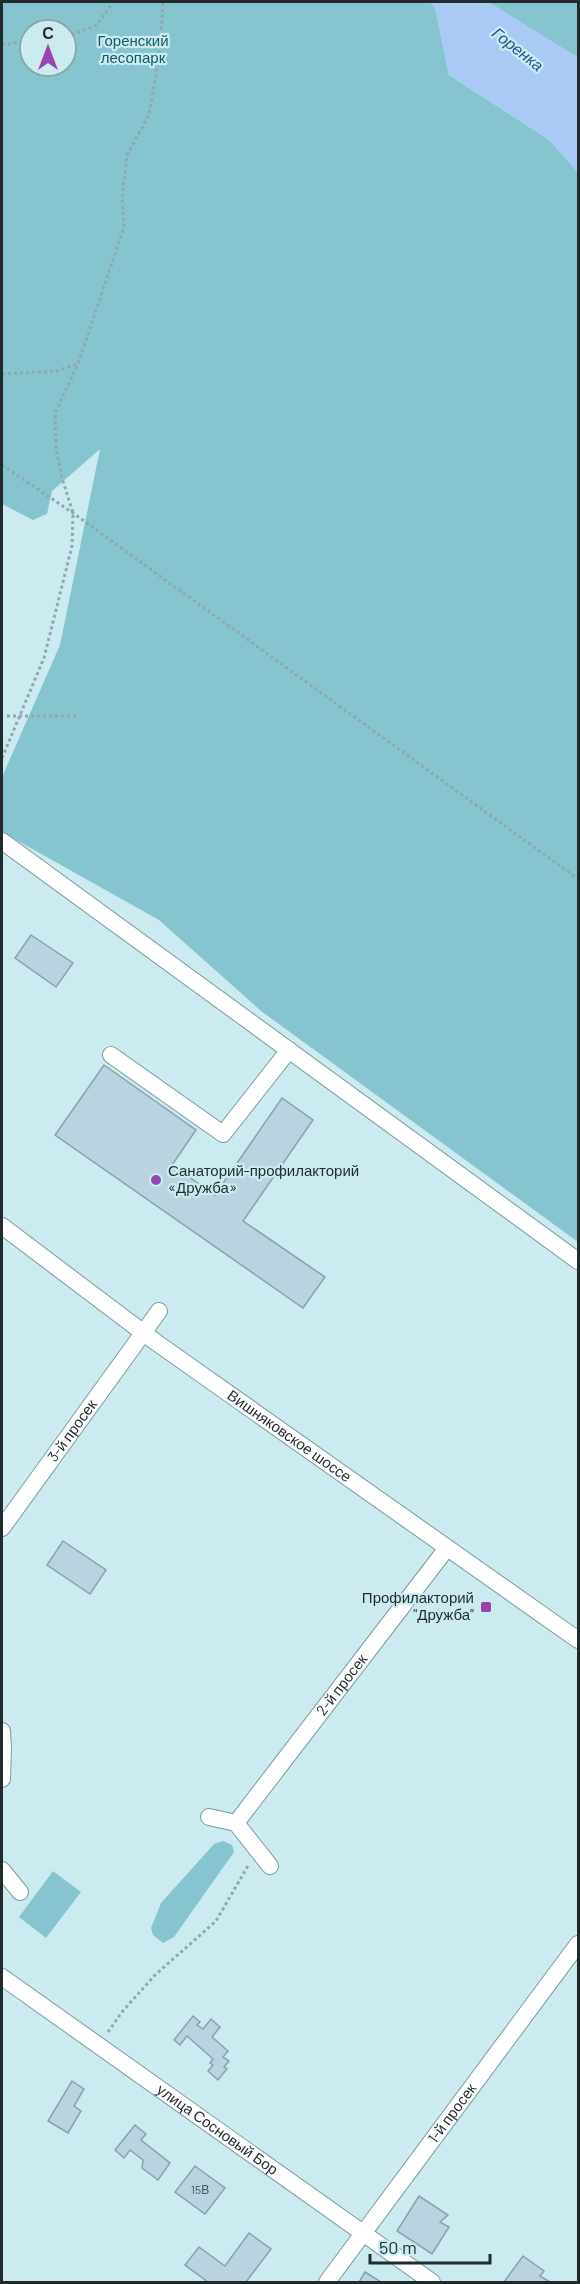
<svg xmlns="http://www.w3.org/2000/svg" width="580" height="2284" font-family="Barlow,sans-serif">
<style>
.green{fill:#86c5d0;fill-rule:evenodd}
.water{fill:#a8caf5}
.building{fill:#b9d3e1;stroke:#88a0ad;stroke-width:1.5}
.lines{fill:none;stroke-linecap:round;stroke-linejoin:round}
.minor-casing{stroke:#7b999e;stroke-width:18}
.path{stroke:#8fa8ac;stroke-width:3;stroke-dasharray:3 3;stroke-linecap:butt}
.minor{stroke:#fff;stroke-width:16}
.poi-dot{fill:#9a44b1;stroke:#ccebf1;stroke-width:2}
.labels{text-anchor:middle;stroke-width:4.5;stroke-linejoin:round;paint-order:stroke}
.number-label{font-size:12px;fill:#46555a}
.park-label{font-size:15px;fill:#0f5b67;stroke:#ccebf1}
.poi-label{font-size:15px;fill:#1f2b2d;stroke:#ccebf1;text-anchor:start}
.street-label{font-size:15px;fill:#1f2b2d;stroke:#ccebf1}
.water-label{font-size:16px;font-style:italic;fill:#1c5593;stroke:#ccebf1}
</style>
<rect width="100%" height="100%" fill="#ccebf1"/>
<path class="green" d="M 2,2 L 430,2 L 435,7 L 449,75 L 548,139 L 578,172 L 578,1242 L 261,1011 L 159,920 L 2,832 L 2,777 L 60,645 L 100,449 L 52,491 L 47,514 L 33,520 L 2,504 ZM 30,30 L 66,30 L 66,66 L 30,66 Z
M 488,2 L 578,2 L 578,56 L 572,54 Z
M 223,1841 L 232,1845 L 234,1852 L 174,1937 L 163,1943 L 153,1935 L 151,1928 L 161,1903 L 214,1844 Z
M 53,1871 L 81,1892 L 46,1938 L 19,1917 Z"/>
<path class="water" d="M 430,2 L 489,2 L 572,54 L 578,56 L 578,172 L 548,139 L 449,75 L 435,7 Z"/>
<path class="building" d="M 31,935 L 73,963 L 56,987 L 15,958 Z
M 104,1065 L 196,1130 L 172,1165 L 215,1195 L 282,1098 L 313,1120 L 243,1221 L 325,1277 L 303,1308 L 55,1135 Z
M 63,1541 L 106,1570 L 90,1594 L 47,1565 Z
M 193,2016 L 200,2022 L 197,2025 L 203,2029 L 211,2019 L 220,2027 L 212,2037 L 228,2051 L 223,2057 L 229,2061 L 224,2067 L 227,2069 L 218,2080 L 208,2071 L 213,2065 L 210,2063 L 213,2059 L 187,2036 L 180,2045 L 174,2040 Z
M 72,2081 L 84,2089 L 74,2106 L 81,2111 L 68,2133 L 48,2121 Z
M 135,2125 L 146,2134 L 141,2140 L 170,2163 L 158,2180 L 142,2168 L 143,2160 L 130,2150 L 124,2158 L 115,2150 Z
M 195,2166 L 225,2188 L 205,2214 L 175,2192 Z
M 419,2196 L 448,2215 L 440,2222 L 449,2227 L 432,2254 L 397,2231 Z
M 249,2233 L 271,2249 L 246,2282 L 208,2282 L 185,2265 L 199,2247 L 225,2266 Z
M 523,2256 L 544,2271 L 540,2276 L 550,2282 L 504,2282 Z
M 365,2272 L 381,2282 L 359,2282 Z"/>
<g class="lines">
<g class="minor-casing">
<g id="minor">
<path d="M 2,841 L 578,1261"/>
<path d="M 111,1055 L 223,1134 L 289,1050"/>
<path id="s1" d="M 2,1226 L 157,1343 L 578,1640"/>
<path id="s2" d="M 2,1528 L 159,1311"/>
<path d="M 2,1731 L 3,1749 L 2,1779"/>
<path d="M 209,1817 L 236,1823 L 270,1866"/>
<path id="s3" d="M 236,1823 L 447,1548"/>
<path d="M 2,1870 L 20,1892"/>
<path id="s4" d="M 2,1977 L 432,2282"/>
<path id="s5" d="M 327,2282 L 578,1944"/>
</g>
</g>
<path class="path" d="M 66,37 L 97,25 L 113,2
M 2,45 L 30,41
M 2,374 L 57,371 L 76,364
M 2,465 L 73,513 L 578,879
M 7,716 L 78,716
M 2,758 L 44,658 L 72,546 L 73,513 L 62,478 L 56,448 L 55,413 L 78,364 L 124,227 L 122,198 L 127,155 L 149,115 L 160,50 L 163,2
M 108,2032 L 122,2012 L 154,1976 L 216,1921 L 249,1864"/>
<use href="#minor" class="minor"/>
</g>
<g class="poi-dot">
<circle cx="156" cy="1180" r="6"/>
<rect x="480" y="1601" width="12" height="12" rx="3"/>
</g>
<g class="labels">
<g class="number-label">
<text x="200" y="2194">15В</text>
</g>
<g class="park-label">
<text x="133" y="46">Горенский<tspan x="133" dy="17">лесопарк</tspan></text>
</g>
<g class="poi-label">
<text x="168" y="1176">Санаторий-профилакторий<tspan x="168" dy="17">«Дружба»</tspan></text>
<text x="474" y="1603" text-anchor="end">Профилакторий<tspan x="474" dy="17">"Дружба"</tspan></text>
</g>
<g class="street-label">
<text dy="5" stroke="none"><textPath href="#s2" startOffset="120">3-й просек</textPath></text>
<text dy="5" stroke="none"><textPath href="#s1" startOffset="356">Вишняковское шоссе</textPath></text>
<text dy="5" stroke="none"><textPath href="#s3" startOffset="174">2-й просек</textPath></text>
<text dy="5" stroke="none"><textPath href="#s5" startOffset="210">1-й просек</textPath></text>
<text dy="5" stroke="none"><textPath href="#s4" startOffset="264">улица Сосновый Бор</textPath></text>
</g>
<g class="water-label">
<text transform="translate(518 49) rotate(38)" y="6">Горенка</text>
</g>
</g>
<rect width="580" height="2284" fill="none" stroke="#1f2b2d" stroke-width="6"/>
<g transform="translate(48 48)"><circle r="28" fill="#ccebf1" stroke="#879ea3" stroke-width="1.5"/>
<path d="M0-4.5L10 22L0 15L-10 22Z" fill="#9a44b1"/>
<text y="-9" font-size="16" font-weight="bold" text-anchor="middle" fill="#1f2b2d">С</text>
</g>
<path d="M370 2254v9h120v-9" fill="none" stroke="#1f2b2d" stroke-width="3"/>
<text x="379" y="2254" font-size="18" fill="#1f2b2d" stroke="#ccebf1" stroke-width="4.5" paint-order="stroke">50 m</text>
</svg>
